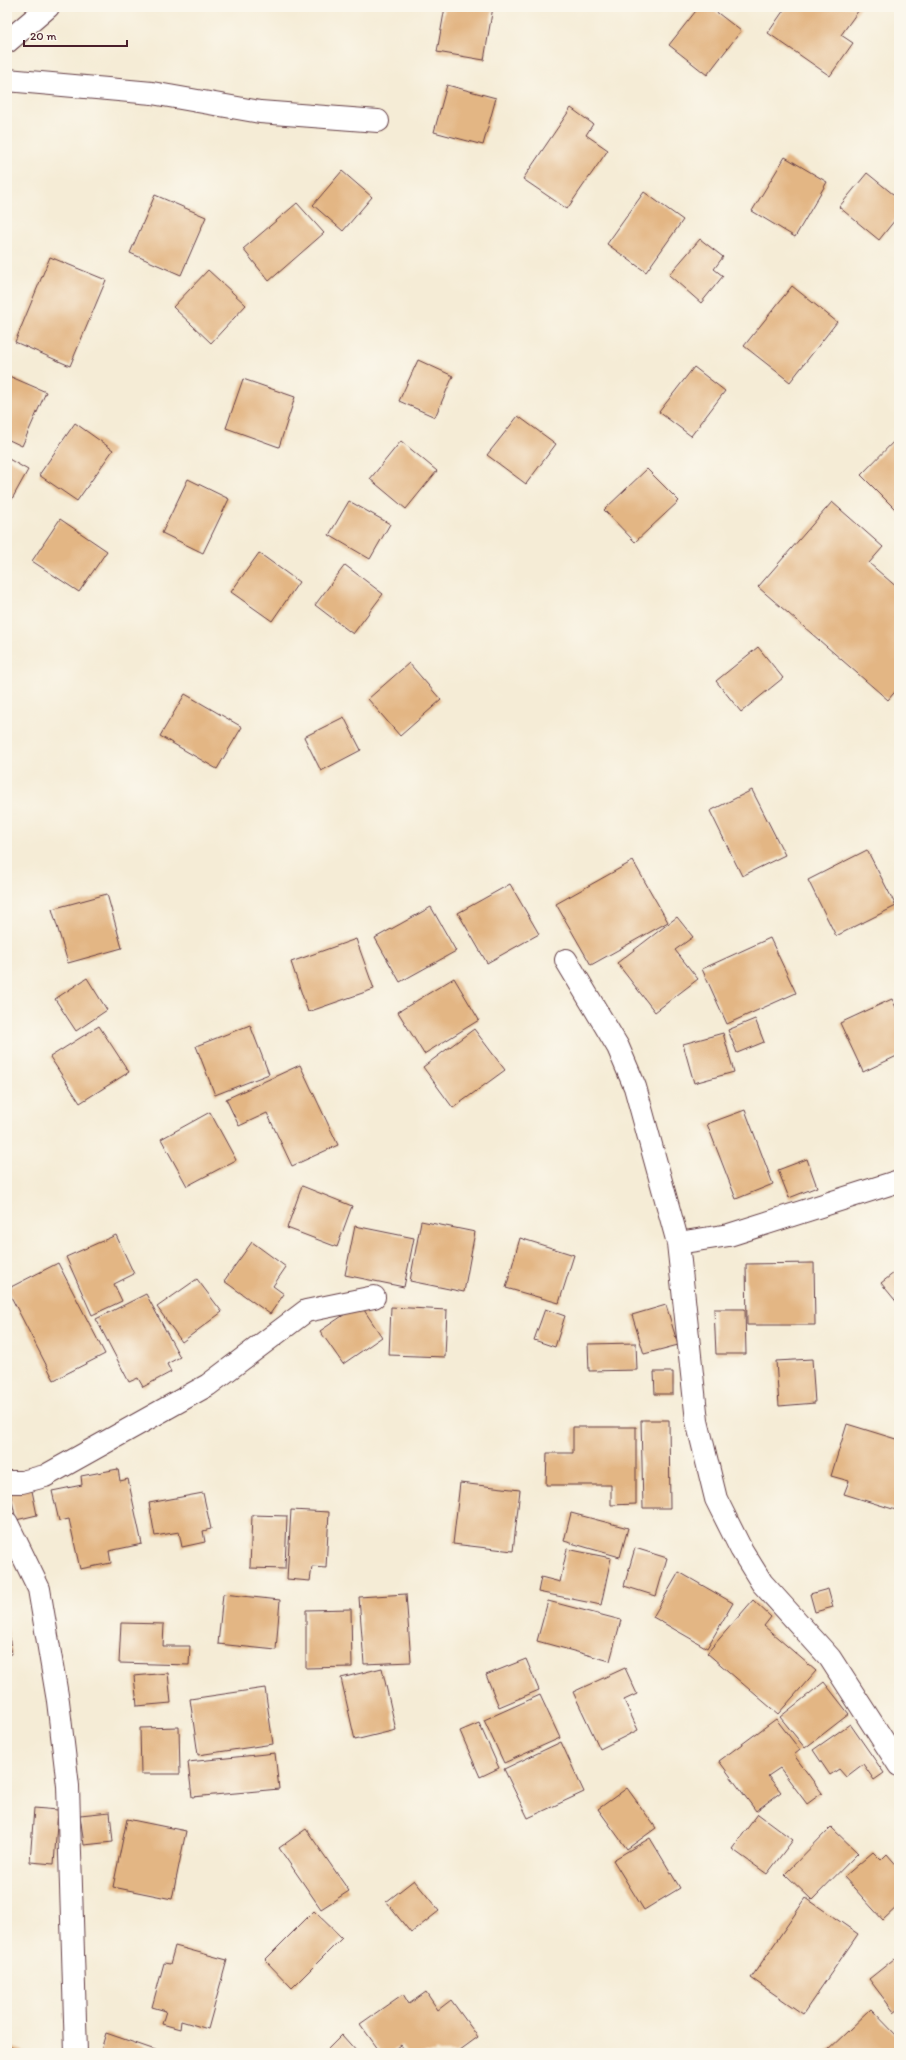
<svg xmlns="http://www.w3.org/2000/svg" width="906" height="2060" font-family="Itim,sans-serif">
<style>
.building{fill:#e3b684}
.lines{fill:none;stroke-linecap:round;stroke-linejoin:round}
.minor-casing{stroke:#643e45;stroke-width:24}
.minor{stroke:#fff;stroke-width:22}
</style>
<rect width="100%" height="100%" fill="#fbf7ec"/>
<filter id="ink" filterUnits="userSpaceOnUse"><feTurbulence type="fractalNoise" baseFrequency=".025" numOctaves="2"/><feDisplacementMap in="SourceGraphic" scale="8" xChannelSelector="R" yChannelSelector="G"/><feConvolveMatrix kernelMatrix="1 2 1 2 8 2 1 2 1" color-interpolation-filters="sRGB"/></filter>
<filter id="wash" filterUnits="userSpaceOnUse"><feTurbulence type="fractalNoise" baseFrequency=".012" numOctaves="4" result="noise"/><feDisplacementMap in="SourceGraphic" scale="16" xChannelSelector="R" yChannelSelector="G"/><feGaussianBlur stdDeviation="0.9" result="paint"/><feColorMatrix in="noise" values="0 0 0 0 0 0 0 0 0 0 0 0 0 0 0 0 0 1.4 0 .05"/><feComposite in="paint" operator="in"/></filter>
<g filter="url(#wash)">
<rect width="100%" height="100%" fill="#f5ecd6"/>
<g id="blocks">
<path class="building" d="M 445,7 L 493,7 L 484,60 L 437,52 Z
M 699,7 L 710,7 L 741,31 L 707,75 L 669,45 Z
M 786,7 L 861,7 L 841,35 L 853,43 L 830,76 L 768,33 Z
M 447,85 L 496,98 L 483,145 L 434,132 Z
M 571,108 L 593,124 L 586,135 L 608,150 L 567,209 L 523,179 Z
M 785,157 L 827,182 L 795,237 L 752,211 Z
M 342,171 L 372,197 L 343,231 L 313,205 Z
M 867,173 L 899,199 L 899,215 L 879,240 L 839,207 Z
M 644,192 L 683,220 L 646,272 L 607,244 Z
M 155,195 L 206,217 L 181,275 L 130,253 Z
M 297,203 L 324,233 L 269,281 L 243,249 Z
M 700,239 L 723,257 L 714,269 L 723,276 L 701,303 L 669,275 Z
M 50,257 L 106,280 L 70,366 L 15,342 Z
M 208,270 L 246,305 L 211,343 L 173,307 Z
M 792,286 L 837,322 L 790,382 L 744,346 Z
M 418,360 L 453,376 L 435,417 L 399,401 Z
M 694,367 L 725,391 L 691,436 L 659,412 Z
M 9,376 L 46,392 L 22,446 L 7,439 L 7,381 Z
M 243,379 L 295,397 L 279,447 L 226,428 Z
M 518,416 L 556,444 L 526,484 L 487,455 Z
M 75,423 L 113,450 L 77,501 L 39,475 Z
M 899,436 L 899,513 L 861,475 Z
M 401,441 L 437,471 L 406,509 L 370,479 Z
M 7,458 L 28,470 L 7,508 Z
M 647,469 L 679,501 L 635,542 L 604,510 Z
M 188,479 L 229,499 L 203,553 L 162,533 Z
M 349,501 L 390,524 L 370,559 L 329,535 Z
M 832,502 L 883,547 L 869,563 L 899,589 L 899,687 L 888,700 L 758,587 Z
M 60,519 L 107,551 L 79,592 L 32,561 Z
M 259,553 L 299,582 L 272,621 L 231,592 Z
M 345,565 L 383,594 L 353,634 L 315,605 Z
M 758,647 L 783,678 L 741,712 L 716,681 Z
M 409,663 L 441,700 L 400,736 L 368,699 Z
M 185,694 L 242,727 L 217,769 L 160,736 Z
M 344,717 L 361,750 L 321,771 L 304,737 Z
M 752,790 L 785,855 L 742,876 L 710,811 Z
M 867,850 L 896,906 L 836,936 L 808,880 Z
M 633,861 L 668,922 L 591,965 L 556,904 Z
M 510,884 L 539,934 L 487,963 L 458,913 Z
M 107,894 L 122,948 L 68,963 L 52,909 Z
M 431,907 L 456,951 L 400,982 L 375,938 Z
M 677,917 L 693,937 L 675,950 L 698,979 L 655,1012 L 617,963 Z
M 770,938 L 796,993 L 727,1024 L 702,969 Z
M 356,939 L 374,989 L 308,1012 L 291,962 Z
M 87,978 L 107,1010 L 76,1031 L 55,999 Z
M 454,978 L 479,1020 L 424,1054 L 398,1012 Z
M 892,999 L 899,1014 L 899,1055 L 863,1072 L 840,1023 Z
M 755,1019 L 764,1042 L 737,1053 L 728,1030 Z
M 250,1025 L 269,1074 L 215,1095 L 196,1046 Z
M 99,1026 L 129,1072 L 80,1103 L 50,1057 Z
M 474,1029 L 505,1070 L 453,1108 L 423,1067 Z
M 723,1033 L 734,1072 L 694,1083 L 683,1044 Z
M 300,1065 L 338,1145 L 292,1166 L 267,1113 L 239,1126 L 226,1099 Z
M 745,1110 L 773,1184 L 736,1199 L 707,1124 Z
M 210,1112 L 236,1160 L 187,1186 L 161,1139 Z
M 807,1159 L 817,1187 L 789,1198 L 778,1170 Z
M 302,1186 L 352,1206 L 337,1247 L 287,1228 Z
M 421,1221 L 475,1232 L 464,1292 L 410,1281 Z
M 355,1226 L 414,1238 L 404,1287 L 345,1275 Z
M 116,1235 L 134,1274 L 114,1284 L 122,1301 L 92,1315 L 66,1257 Z
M 520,1238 L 574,1255 L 559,1303 L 506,1288 Z
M 252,1242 L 286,1267 L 273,1286 L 284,1294 L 270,1314 L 224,1281 Z
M 58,1263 L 105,1354 L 54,1380 L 7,1289 Z
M 814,1263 L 815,1325 L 747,1325 L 746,1264 Z
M 899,1269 L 899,1305 L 881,1283 Z
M 197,1279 L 222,1312 L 182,1342 L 157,1307 Z
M 146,1294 L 180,1357 L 167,1364 L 171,1372 L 143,1387 L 138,1378 L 129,1382 L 96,1319 Z
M 360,1304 L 382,1337 L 343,1364 L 320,1331 Z
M 666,1305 L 678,1345 L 644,1354 L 632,1315 Z
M 391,1307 L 447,1310 L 445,1357 L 389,1355 Z
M 545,1309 L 565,1316 L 555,1347 L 534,1340 Z
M 714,1309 L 745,1309 L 746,1354 L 716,1354 Z
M 636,1343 L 637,1370 L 589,1371 L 588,1344 Z
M 812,1359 L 815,1403 L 779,1406 L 776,1361 Z
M 654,1372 L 673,1372 L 673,1394 L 655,1394 Z
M 641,1420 L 669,1420 L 670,1508 L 643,1508 Z
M 847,1424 L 899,1440 L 899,1499 L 896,1510 L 844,1494 L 849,1481 L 831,1476 Z
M 573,1427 L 636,1427 L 636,1504 L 611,1505 L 611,1485 L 546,1485 L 547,1453 L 573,1453 Z
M 118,1469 L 120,1481 L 128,1479 L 142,1544 L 109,1551 L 111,1563 L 80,1569 L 69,1519 L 59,1521 L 52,1491 L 82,1485 L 81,1476 Z
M 460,1483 L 520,1490 L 513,1551 L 453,1544 Z
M 31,1486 L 37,1515 L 16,1520 L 10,1491 Z
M 203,1493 L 211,1529 L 203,1531 L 205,1542 L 182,1547 L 179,1532 L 155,1536 L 149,1503 Z
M 291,1510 L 329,1512 L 326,1568 L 312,1567 L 310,1581 L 287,1579 Z
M 571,1513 L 628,1528 L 620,1557 L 564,1541 Z
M 252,1515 L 287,1516 L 285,1569 L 250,1568 Z
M 635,1548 L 667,1558 L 656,1596 L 624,1586 Z
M 567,1549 L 611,1558 L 601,1605 L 538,1592 L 541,1577 L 560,1582 Z
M 679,1572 L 733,1603 L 707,1648 L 653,1617 Z
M 828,1589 L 833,1607 L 815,1612 L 810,1594 Z
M 223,1594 L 280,1600 L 276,1650 L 218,1644 Z
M 406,1594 L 411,1662 L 364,1664 L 359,1597 Z
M 753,1600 L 771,1617 L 764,1626 L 816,1671 L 778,1714 L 707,1653 Z
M 548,1601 L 621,1620 L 610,1661 L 537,1641 Z
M 351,1609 L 352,1667 L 306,1668 L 306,1610 Z
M 121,1623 L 164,1624 L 163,1646 L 190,1646 L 189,1665 L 119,1663 Z
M 7,1625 L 12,1654 L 7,1655 Z
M 526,1659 L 539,1690 L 499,1707 L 486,1675 Z
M 382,1668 L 396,1730 L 355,1740 L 341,1678 Z
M 625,1668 L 637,1694 L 624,1700 L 638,1730 L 600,1749 L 573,1692 Z
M 168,1673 L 171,1703 L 137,1706 L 134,1676 Z
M 824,1682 L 849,1714 L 805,1748 L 780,1717 Z
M 265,1688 L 273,1744 L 198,1755 L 190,1699 Z
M 540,1695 L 560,1738 L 504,1763 L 484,1720 Z
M 776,1719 L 800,1750 L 794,1755 L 822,1793 L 807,1804 L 780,1768 L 768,1776 L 781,1792 L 756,1811 L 719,1761 Z
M 479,1723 L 499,1768 L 480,1777 L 460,1731 Z
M 850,1724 L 884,1773 L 874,1780 L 863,1764 L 846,1777 L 839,1769 L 830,1775 L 813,1750 Z
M 179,1727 L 180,1774 L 141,1774 L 140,1728 Z
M 561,1742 L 584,1792 L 528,1818 L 504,1769 Z
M 275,1753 L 279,1789 L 192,1797 L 188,1762 Z
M 627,1788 L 656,1828 L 627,1849 L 598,1809 Z
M 34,1808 L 58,1810 L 54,1864 L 30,1862 Z
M 110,1812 L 113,1842 L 84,1845 L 80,1815 Z
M 758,1814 L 793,1840 L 767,1874 L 732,1849 Z
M 127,1819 L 186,1831 L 172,1899 L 113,1887 Z
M 831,1827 L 858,1853 L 812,1900 L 785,1874 Z
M 306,1829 L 349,1891 L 321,1909 L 279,1848 Z
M 650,1838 L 680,1888 L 644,1910 L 613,1860 Z
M 873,1852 L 881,1860 L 887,1854 L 899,1868 L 899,1905 L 883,1920 L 844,1877 Z
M 414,1880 L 439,1911 L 411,1933 L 386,1902 Z
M 806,1898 L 858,1934 L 803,2014 L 751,1978 Z
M 314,1911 L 342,1938 L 292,1988 L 265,1960 Z
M 175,1946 L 227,1960 L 208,2029 L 181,2021 L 180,2029 L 162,2024 L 166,2011 L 152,2007 L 164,1963 L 170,1964 Z
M 899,1955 L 899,2008 L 894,2012 L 869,1979 Z
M 426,1992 L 438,2010 L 451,2000 L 478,2037 L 456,2053 L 438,2053 L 436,2051 L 434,2053 L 407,2053 L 401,2045 L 391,2053 L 381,2053 L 360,2024 L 403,1994 L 409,2004 Z
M 871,2009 L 899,2038 L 899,2052 L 825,2053 Z
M 106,2033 L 164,2053 L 100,2053 Z
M 342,2035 L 358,2053 L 324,2053 Z
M 10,2047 L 29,2053 L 8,2053 Z"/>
</g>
</g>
<g filter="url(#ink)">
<use href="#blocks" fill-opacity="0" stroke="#643e45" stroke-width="1"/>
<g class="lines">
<g class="minor-casing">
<path id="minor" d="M 7,42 L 48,7
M 7,80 L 152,93 L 260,112 L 378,121
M 566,960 L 618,1047 L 635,1087 L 678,1243 L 697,1421 L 716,1499 L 741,1549 L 762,1583 L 830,1658 L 899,1765
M 678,1243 L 729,1235 L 899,1181
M 7,1482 L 22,1482 L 45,1476 L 208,1385 L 306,1311 L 374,1297
M 7,1523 L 39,1589 L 58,1701 L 68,1786 L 76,2053"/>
</g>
<use href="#minor" class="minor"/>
</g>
</g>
<rect width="906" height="2060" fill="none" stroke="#fbf7ec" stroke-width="24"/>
<path d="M24 40v6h103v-6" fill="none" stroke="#4a1f2b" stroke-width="2"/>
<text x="30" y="40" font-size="12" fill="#4a1f2b" stroke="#fbf7ec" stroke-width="3" paint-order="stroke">20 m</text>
</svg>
